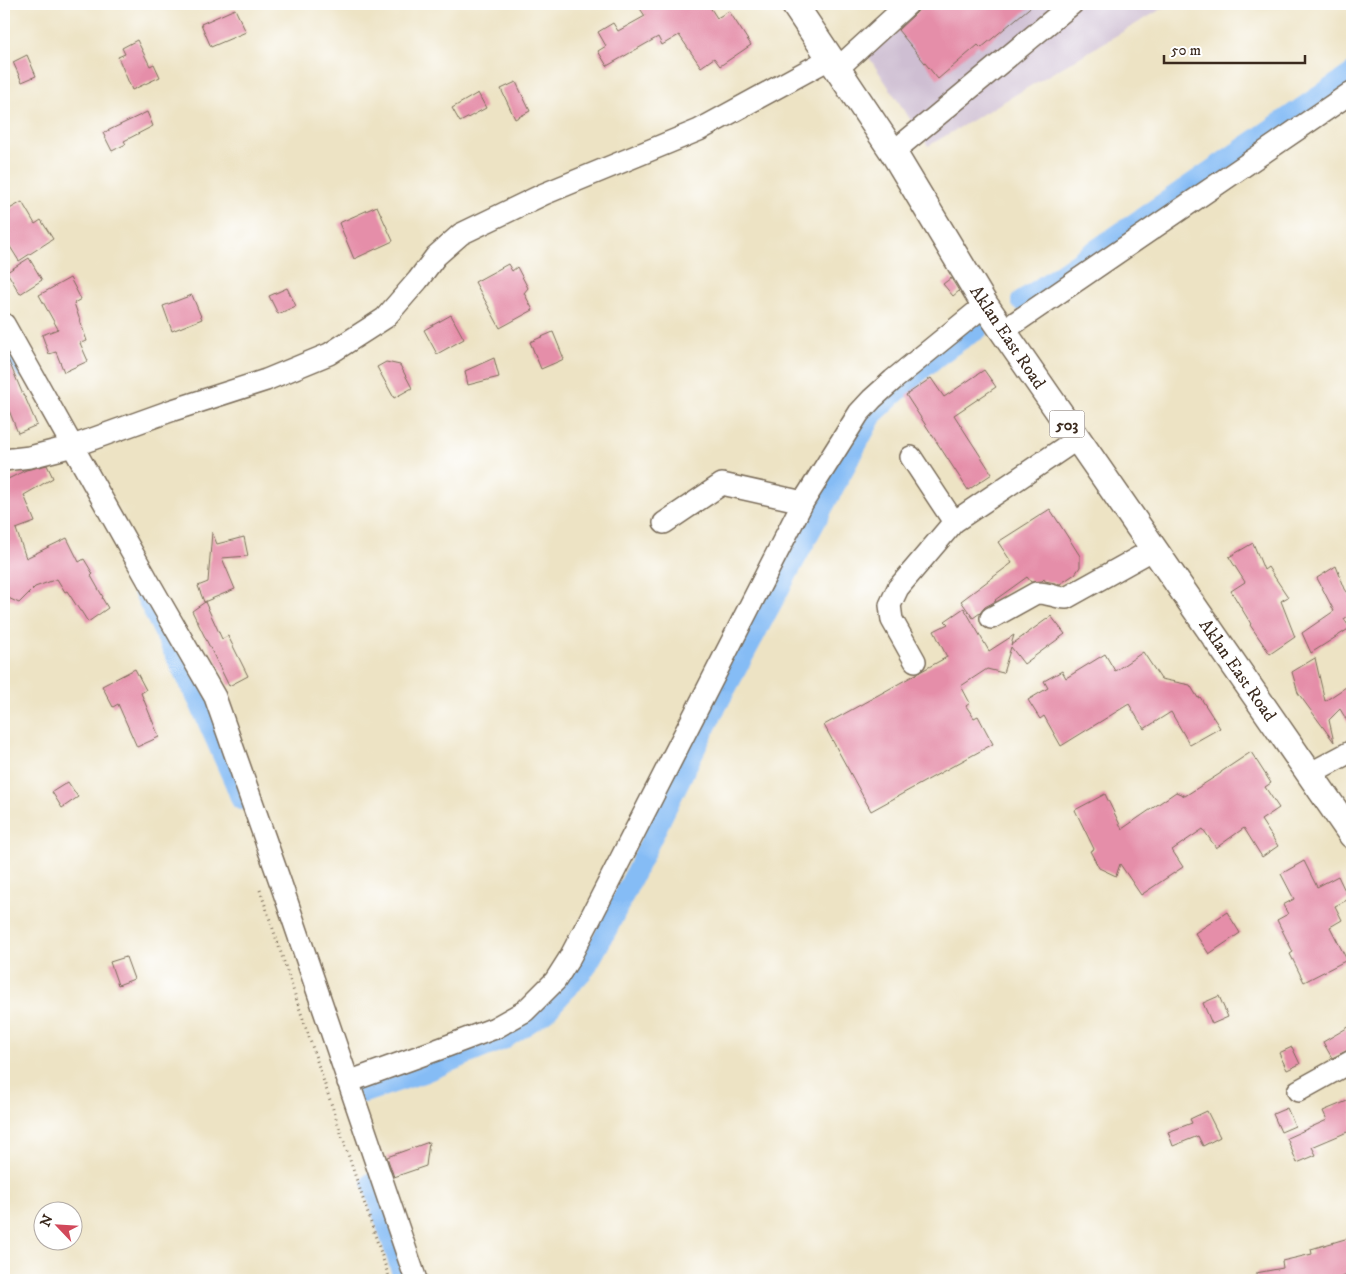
<svg xmlns="http://www.w3.org/2000/svg" width="1356" height="1284" font-family="'IM FELL DW Pica',serif">
<style>
.industrial{fill:#cebed2}
.lines{fill:none;stroke-linecap:round;stroke-linejoin:round}
.stream{stroke:#85bcf5;stroke-width:5.5}
.canal{stroke:#85bcf5;stroke-width:20}
.building{fill:#e58ea9}
.minor-casing{stroke:#796b58;stroke-width:24}
.major-casing{stroke:#796b58;stroke-width:29}
.path{stroke:#796b58;stroke-width:3;stroke-dasharray:1 4;stroke-linecap:butt}
.minor{stroke:#fff;stroke-width:21}
.major{stroke:#fff;stroke-width:26}
.labels{text-anchor:middle;stroke-width:4;stroke-linejoin:round;paint-order:stroke}
.shield{fill:#fff;stroke:#766a62;stroke-width:1}
.shield-label{font-size:16px;font-weight:bold;fill:#3b2a1e}
.street-label{font-size:18px;fill:#3b2a1e;stroke:#fff}
</style>
<rect width="100%" height="100%" fill="#fff"/>
<filter id="ink" filterUnits="userSpaceOnUse"><feTurbulence type="fractalNoise" baseFrequency=".02" numOctaves="2"/><feDisplacementMap in="SourceGraphic" scale="10" xChannelSelector="R" yChannelSelector="G"/><feConvolveMatrix kernelMatrix="1 2 1 2 8 2 1 2 1" color-interpolation-filters="sRGB"/></filter>
<filter id="wash" filterUnits="userSpaceOnUse"><feTurbulence type="fractalNoise" baseFrequency=".0096" numOctaves="4" result="noise"/><feDisplacementMap in="SourceGraphic" scale="20" xChannelSelector="R" yChannelSelector="G"/><feGaussianBlur stdDeviation="1.12" result="paint"/><feColorMatrix in="noise" values="0 0 0 0 0 0 0 0 0 0 0 0 0 0 0 0 0 1.4 0 .05"/><feComposite in="paint" operator="in"/></filter>
<g filter="url(#wash)">
<rect width="100%" height="100%" fill="#ede3c4"/>
<path class="industrial" d="M 930,4 L 1170,4 L 928,146 L 868,56 Z"/>
<g class="lines">
<path class="stream" d="M 4,348 L 21,376"/>
<path class="canal" d="M 1021,301 L 1352,73
M 143,591 L 199,703 L 235,784 L 241,800
M 364,1093 L 423,1073 L 503,1040 L 546,1012 L 586,968 L 607,930 L 710,719 L 873,415 C 905,384 939,351 978,330
M 372,1182 L 404,1280"/>
</g>
<g id="blocks">
<path class="building" d="M 637,4 L 708,4 L 717,18 L 729,11 L 751,45 L 720,66 L 714,58 L 701,67 L 679,35 L 662,45 L 658,37 L 607,66 L 598,51 L 606,46 L 598,32 L 613,23 L 618,31 L 645,16 Z
M 920,4 L 1034,4 L 981,48 L 978,45 L 938,79 L 898,30 L 916,13 L 920,8 Z
M 235,9 L 246,32 L 211,47 L 201,24 Z
M 137,40 L 150,66 L 154,64 L 160,77 L 132,90 L 118,57 L 125,54 L 122,48 Z
M 27,55 L 36,76 L 22,82 L 13,62 Z
M 516,82 L 530,111 L 515,119 L 501,89 Z
M 478,93 L 486,108 L 460,122 L 452,108 Z
M 147,112 L 153,126 L 124,141 L 126,144 L 112,151 L 103,133 Z
M 22,202 L 35,224 L 41,220 L 53,239 L 19,261 L 4,237 L 4,212 Z
M 377,206 L 393,241 L 354,259 L 339,223 Z
M 29,258 L 42,280 L 20,294 L 7,272 Z
M 508,264 L 512,271 L 517,267 L 528,288 L 524,293 L 533,310 L 500,328 L 475,282 Z
M 70,278 L 81,299 L 74,303 L 87,341 L 80,343 L 88,361 L 64,372 L 56,352 L 49,354 L 42,335 L 58,329 L 39,295 Z
M 951,278 L 959,291 L 953,296 L 943,284 Z
M 287,288 L 296,306 L 278,314 L 269,296 Z
M 192,295 L 202,319 L 172,331 L 163,306 Z
M 451,315 L 464,339 L 437,354 L 424,330 Z
M 553,332 L 564,359 L 541,369 L 530,342 Z
M 4,350 L 24,397 L 25,397 L 37,425 L 18,433 L 4,398 Z
M 494,358 L 499,377 L 468,385 L 465,371 Z
M 386,362 L 400,365 L 412,388 L 394,398 L 377,367 Z
M 984,370 L 996,387 L 954,415 L 992,474 L 968,490 L 906,395 L 931,378 L 944,397 Z
M 47,465 L 53,478 L 24,495 L 35,522 L 16,529 L 26,558 L 67,538 L 79,562 L 84,559 L 93,574 L 91,576 L 103,597 L 102,598 L 108,608 L 88,622 L 81,611 L 80,611 L 67,591 L 65,592 L 57,579 L 35,587 L 19,603 L 4,596 L 4,501 L 7,500 L 9,506 L 6,480 L 26,470 Z
M 1050,509 L 1080,556 L 1080,567 L 1075,574 L 1060,584 L 1045,581 L 1044,579 L 1042,581 L 1031,582 L 1027,577 L 995,600 L 996,601 L 985,607 L 980,613 L 973,618 L 961,601 L 1012,563 L 998,542 Z
M 212,532 L 217,544 L 244,537 L 248,556 L 222,558 L 235,589 L 204,602 L 198,586 L 208,582 Z
M 1253,543 L 1264,570 L 1268,567 L 1288,597 L 1281,601 L 1295,637 L 1270,654 L 1250,625 L 1251,624 L 1231,591 L 1245,582 L 1229,557 Z
M 1336,566 L 1345,589 L 1352,599 L 1352,613 L 1344,619 L 1350,628 L 1311,653 L 1302,633 L 1334,611 L 1317,578 Z
M 205,602 L 222,639 L 228,636 L 248,676 L 229,686 L 192,611 Z
M 964,608 L 989,651 L 1014,635 L 1011,645 L 1051,616 L 1065,634 L 1024,664 L 1011,647 L 1003,673 L 987,669 L 961,686 L 970,703 L 966,706 L 974,718 L 978,716 L 993,744 L 871,811 L 824,725 L 947,657 L 934,631 L 948,624 L 945,621 Z
M 1143,652 L 1161,679 L 1190,685 L 1198,698 L 1200,697 L 1220,728 L 1190,745 L 1171,712 L 1144,729 L 1129,704 L 1061,746 L 1044,716 L 1040,719 L 1028,700 L 1048,688 L 1044,681 L 1062,671 L 1066,678 L 1105,654 L 1115,671 Z
M 1315,658 L 1325,701 L 1352,683 L 1352,729 L 1340,709 L 1329,720 L 1334,742 L 1298,693 L 1292,672 Z
M 135,669 L 146,690 L 141,693 L 159,737 L 137,747 L 118,704 L 113,707 L 102,686 Z
M 1251,752 L 1271,783 L 1265,787 L 1279,808 L 1261,820 L 1278,846 L 1262,857 L 1244,828 L 1216,848 L 1203,829 L 1172,850 L 1183,867 L 1141,895 L 1120,864 L 1116,876 L 1099,868 L 1090,851 L 1094,849 L 1075,810 L 1105,794 L 1122,829 L 1176,792 L 1185,796 L 1221,773 L 1221,772 Z
M 68,782 L 78,797 L 62,808 L 52,792 Z
M 1304,861 L 1317,887 L 1338,876 L 1349,899 L 1335,906 L 1342,920 L 1330,927 L 1347,960 L 1304,982 L 1290,954 L 1293,952 L 1277,920 L 1288,914 L 1283,905 L 1294,899 L 1281,874 Z
M 1227,912 L 1240,933 L 1209,954 L 1195,933 Z
M 126,957 L 134,979 L 118,985 L 110,962 Z
M 1219,996 L 1228,1017 L 1212,1024 L 1203,1003 Z
M 1352,1025 L 1352,1048 L 1332,1058 L 1323,1042 Z
M 1292,1047 L 1300,1064 L 1287,1070 L 1279,1053 Z
M 1352,1099 L 1352,1130 L 1312,1147 L 1316,1155 L 1297,1163 L 1287,1138 L 1327,1120 L 1323,1111 Z
M 1287,1108 L 1295,1126 L 1281,1132 L 1273,1114 Z
M 1207,1111 L 1220,1137 L 1203,1146 L 1198,1136 L 1173,1146 L 1168,1132 L 1192,1123 L 1190,1119 Z
M 429,1142 L 426,1166 L 394,1177 L 387,1157 Z
M 1352,1237 L 1352,1274 L 1332,1280 L 1256,1280 L 1256,1273 L 1283,1268 L 1282,1261 L 1312,1254 L 1311,1249 Z"/>
</g>
</g>
<g filter="url(#ink)">
<use href="#blocks" fill-opacity="0" stroke="#796b58" stroke-width="1"/>
<g class="lines">
<g class="minor-casing">
<path id="minor" d="M 837,69 L 908,4
M 893,152 L 1072,4
M 4,324 L 151,586 L 215,697 L 282,887 L 416,1280
M 1003,331 L 1352,92
M 911,457 L 954,522
M 4,460 L 30,457 L 73,446 L 173,410 L 266,380 L 329,354 L 385,318 L 418,280 L 436,256 L 461,234 L 544,194 L 699,130 L 831,58
M 664,523 L 722,484 L 803,502
M 991,618 L 1036,593 C 1047,592 1056,598 1066,598 L 1154,549
M 915,661 L 892,620 L 890,605 L 898,588 L 954,522 L 1077,439
M 1309,774 L 1352,751
M 348,1082 L 442,1048 L 495,1028 L 525,1011 L 555,981 L 569,959 L 590,919 L 803,502 L 859,413 L 872,399 L 893,380 L 985,305
M 1298,1091 L 1352,1061"/>
</g>
<g class="major-casing">
<path id="major" d="M 794,4 L 893,152 L 985,305 L 1352,835"/>
</g>
<path class="path" d="M 260,890 L 390,1280"/>
<use href="#minor" class="minor"/>
<use href="#major" class="major"/>
</g>
</g>
<g class="labels">
<rect class="shield" x="1049.5" y="410.5" width="35" height="27" rx="4"/>
<g class="shield-label">
<text x="1067" y="430">503</text>
</g>
<g class="street-label">
<text transform="translate(1008 337) rotate(56)" y="6">Aklan East Road</text>
<text transform="translate(1238 670) rotate(55)" y="6">Aklan East Road</text>
</g>
</g>
<rect width="1356" height="1284" fill="none" stroke="#fff" stroke-width="20"/>
<g transform="translate(58 1226) rotate(295)"><circle r="24" fill="#ffffff" stroke="#b1aaa5"/>
<path d="M0-4L9 19L0 12L-9 19Z" fill="#d1495b"/>
<text y="-8" font-size="14" font-weight="bold" text-anchor="middle" fill="#3b2a1e">N</text>
</g>
<path d="M1164 55v8h141v-8" fill="none" stroke="#3b2a1e" stroke-width="2.5"/>
<text x="1171" y="55" font-size="15" fill="#3b2a1e" stroke="#ffffff" stroke-width="4" paint-order="stroke">50 m</text>
</svg>
